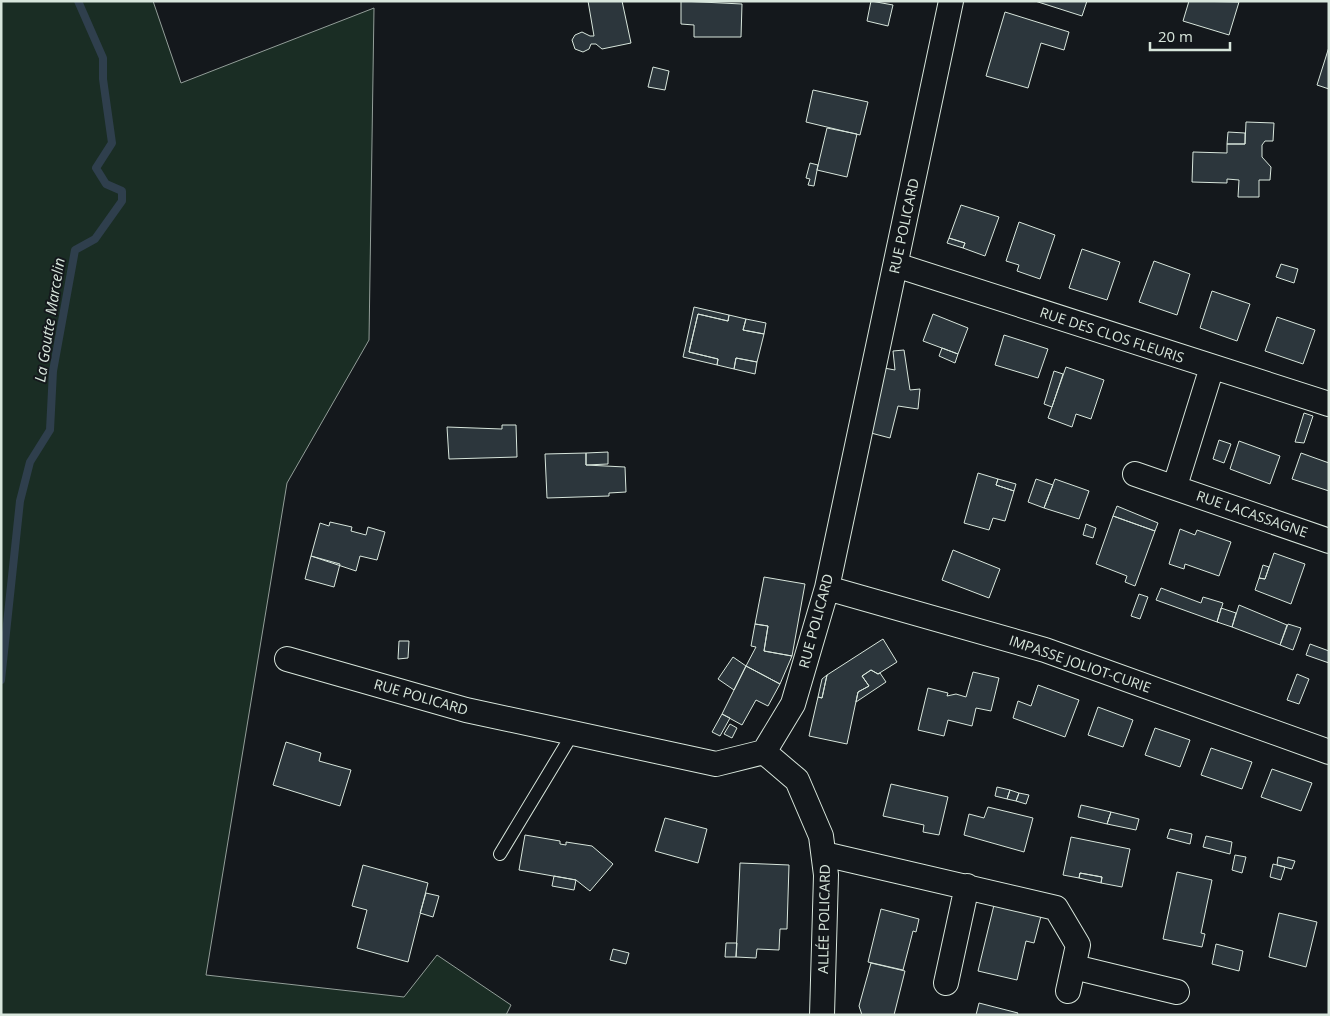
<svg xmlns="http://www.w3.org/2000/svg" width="1330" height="1016" font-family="'Open Sans',sans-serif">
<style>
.green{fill:#1a2d24;stroke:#939e99}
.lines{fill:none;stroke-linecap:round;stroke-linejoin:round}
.stream{stroke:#2f3f4d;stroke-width:8}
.building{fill:#2c363c;stroke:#d8e6dc}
.lane-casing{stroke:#d8e6dc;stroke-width:14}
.street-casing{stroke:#d8e6dc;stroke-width:26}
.lane{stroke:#14181c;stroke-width:12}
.street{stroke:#14181c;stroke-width:24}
.labels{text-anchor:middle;stroke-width:4;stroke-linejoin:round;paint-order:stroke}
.street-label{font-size:14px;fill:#d8e6dc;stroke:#14181c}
.water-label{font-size:15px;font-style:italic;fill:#d8e6dc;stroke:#14181c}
</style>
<rect width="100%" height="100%" fill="#14181c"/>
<path class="green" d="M 1,1 L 153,1 L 181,83 L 374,8 L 369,340 L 287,483 L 206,975 L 404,997 L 437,955 L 511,1005 L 506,1015 L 1,1015 Z"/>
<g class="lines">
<path class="stream" d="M 1,680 L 20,501 L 30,462 L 50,430 L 53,371 L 75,250 L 95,239 L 122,201 L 122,191 L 106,184 L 96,168 L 112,143 L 103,79 L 103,58 L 78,1"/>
</g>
<path class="building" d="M 588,1 L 622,1 L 631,43 L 602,49 L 596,44 L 591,44 L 589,49 L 583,52 L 575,49 L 572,40 L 575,35 L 582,32 L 590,36 L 594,36 Z
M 681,1 L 742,4 L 741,37 L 694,37 L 694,25 L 681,24 Z
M 871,1 L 893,5 L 888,26 L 867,21 Z
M 1035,1 L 1087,1 L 1082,16 Z
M 1189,1 L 1239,2 L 1229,35 L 1183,21 Z
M 1005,12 L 1069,32 L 1064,50 L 1041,43 L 1028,88 L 986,76 Z
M 1329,47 L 1329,89 L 1317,85 Z
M 653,67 L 669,71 L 665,90 L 648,87 Z
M 813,90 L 868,102 L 860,135 L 806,122 Z
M 1246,122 L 1274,123 L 1273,141 L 1265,141 L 1262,145 L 1262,157 L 1271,167 L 1270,180 L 1259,180 L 1259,197 L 1238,197 L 1239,180 L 1227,179 L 1227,183 L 1192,182 L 1193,152 L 1227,153 L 1227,144 L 1245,144 Z
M 827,128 L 857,134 L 847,177 L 817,170 Z
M 1228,132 L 1245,133 L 1245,144 L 1227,144 Z
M 810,163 L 818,165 L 814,186 L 808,185 L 810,179 L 806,178 Z
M 961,205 L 999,217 L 985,256 L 963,248 L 965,243 L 949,238 Z
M 1019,222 L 1055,235 L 1040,279 L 1017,271 L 1019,265 L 1006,261 Z
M 949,238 L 965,243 L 963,248 L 947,243 Z
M 1082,249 L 1120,262 L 1107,300 L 1069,288 Z
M 1154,261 L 1190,274 L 1177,315 L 1139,302 Z
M 1281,264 L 1298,269 L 1294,283 L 1276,277 Z
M 1212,291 L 1250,304 L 1237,341 L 1200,328 Z
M 694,307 L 729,315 L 728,321 L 698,314 L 689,352 L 718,359 L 717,365 L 683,357 Z
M 698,314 L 728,321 L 729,315 L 746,319 L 743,330 L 764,334 L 757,362 L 736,358 L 734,369 L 717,365 L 718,359 L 689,352 Z
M 933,314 L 968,328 L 958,354 L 923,341 Z
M 1277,317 L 1315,330 L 1303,364 L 1265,351 Z
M 746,319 L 766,323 L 764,334 L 743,330 Z
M 1004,335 L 1048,349 L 1038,378 L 995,365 Z
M 942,348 L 958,354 L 955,363 L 939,356 Z
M 904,350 L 910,390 L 920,389 L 918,409 L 898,406 L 890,438 L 871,433 L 884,368 L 895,370 L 893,351 Z
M 736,358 L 757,362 L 755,374 L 734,369 Z
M 1066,367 L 1104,380 L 1091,419 L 1076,414 L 1072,427 L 1048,418 Z
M 1054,371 L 1063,374 L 1052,407 L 1044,404 Z
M 1304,413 L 1313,416 L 1304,443 L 1295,442 Z
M 502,425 L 516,425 L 517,457 L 449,459 L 447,427 L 502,429 Z
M 1219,440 L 1231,444 L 1224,463 L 1213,459 Z
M 1239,441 L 1280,456 L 1270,484 L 1230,469 Z
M 608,452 L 608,464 L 586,465 L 586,453 Z
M 586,453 L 586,465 L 625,467 L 626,492 L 609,493 L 609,496 L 547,498 L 545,454 Z
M 1301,453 L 1329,463 L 1329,491 L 1292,479 Z
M 978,473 L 998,479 L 996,485 L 1014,491 L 1005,521 L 993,518 L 989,530 L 964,523 Z
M 998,479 L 1016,484 L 1014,491 L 996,485 Z
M 1036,479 L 1053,485 L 1044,508 L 1028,502 Z
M 1055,479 L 1089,491 L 1079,519 L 1044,508 Z
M 1117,506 L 1158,523 L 1155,531 L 1113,516 Z
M 1113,516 L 1155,531 L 1135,586 L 1125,582 L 1127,576 L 1096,564 Z
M 330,522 L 352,527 L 351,531 L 366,535 L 368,527 L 385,532 L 377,560 L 360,556 L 356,571 L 311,556 L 320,523 L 329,526 Z
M 1086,524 L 1096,528 L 1093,538 L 1083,535 Z
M 1180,529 L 1195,535 L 1197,530 L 1231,542 L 1219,576 L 1185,564 L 1184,569 L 1169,564 Z
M 953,550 L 1000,569 L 989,598 L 942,580 Z
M 1274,553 L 1305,564 L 1291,604 L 1255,590 L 1259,578 L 1265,579 Z
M 311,556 L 340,564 L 334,587 L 305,579 Z
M 1263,565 L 1269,567 L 1265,579 L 1259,578 Z
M 764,577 L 805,584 L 792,656 L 764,651 L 768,626 L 755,624 Z
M 1161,588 L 1201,603 L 1203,597 L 1223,603 L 1217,622 L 1156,600 Z
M 1139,594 L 1148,597 L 1140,619 L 1131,616 Z
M 1239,605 L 1287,625 L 1280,645 L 1232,627 Z
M 1221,608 L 1236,613 L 1232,627 L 1217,622 Z
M 755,624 L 768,626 L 764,651 L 792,656 L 780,684 L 746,666 L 756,647 L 751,646 Z
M 1288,624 L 1301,628 L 1293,650 L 1280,645 Z
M 883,639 L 897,662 L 878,674 L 871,670 L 862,676 L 869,686 L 858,692 L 847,744 L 809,736 L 818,697 L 822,698 L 827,675 Z
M 399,641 L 409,641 L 408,658 L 398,659 Z
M 1310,644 L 1329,651 L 1329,663 L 1306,655 Z
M 733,657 L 746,666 L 734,690 L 718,679 Z
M 746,666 L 780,684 L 768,706 L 756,700 L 742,725 L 722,714 Z
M 871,670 L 878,674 L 880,673 L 886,682 L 856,702 L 858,692 L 869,686 L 862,676 Z
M 973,672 L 999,678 L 991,711 L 976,708 L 972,726 L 948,720 L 944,736 L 918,730 L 928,688 L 948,693 L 947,696 L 956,694 L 966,697 Z
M 1297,674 L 1309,679 L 1299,704 L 1287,700 Z
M 827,675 L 822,698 L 818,697 L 822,679 Z
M 1038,685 L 1079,700 L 1065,737 L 1013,718 L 1018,701 L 1031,706 Z
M 1098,707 L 1133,720 L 1123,747 L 1088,735 Z
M 722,714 L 730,718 L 720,736 L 712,732 Z
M 730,724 L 737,728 L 732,738 L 724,734 Z
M 1155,728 L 1190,740 L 1180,767 L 1145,755 Z
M 286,742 L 321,753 L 319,761 L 351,770 L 340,806 L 273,785 Z
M 1211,748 L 1252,762 L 1242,789 L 1201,775 Z
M 1272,769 L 1312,783 L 1301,811 L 1261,797 Z
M 891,784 L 948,797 L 939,835 L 923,832 L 924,825 L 883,816 Z
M 997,787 L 1010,790 L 1007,799 L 995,796 Z
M 1010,790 L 1019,793 L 1016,801 L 1007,799 Z
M 1019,793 L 1029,795 L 1026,804 L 1016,801 Z
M 1081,805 L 1111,812 L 1107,824 L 1078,817 Z
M 988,807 L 1033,818 L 1024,852 L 964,835 L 969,814 L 984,818 Z
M 1111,812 L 1139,819 L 1136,830 L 1107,824 Z
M 665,818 L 707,829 L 698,863 L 655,851 Z
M 1170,829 L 1192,834 L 1190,844 L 1167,838 Z
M 525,835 L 560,841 L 560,844 L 566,845 L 566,842 L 592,846 L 613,864 L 590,891 L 576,880 L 519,870 Z
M 1206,836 L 1232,842 L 1230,854 L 1203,847 Z
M 1071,837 L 1130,849 L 1122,887 L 1101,883 L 1102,877 L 1080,873 L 1079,878 L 1063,875 Z
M 1235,855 L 1246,857 L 1242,873 L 1232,870 Z
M 1278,857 L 1295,861 L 1292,869 L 1277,865 Z
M 740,863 L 789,865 L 787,929 L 780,929 L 779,950 L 757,949 L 756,958 L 736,957 Z
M 1273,864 L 1285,867 L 1281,880 L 1270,877 Z
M 363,865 L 428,883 L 408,962 L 357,948 L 367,910 L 352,906 Z
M 1177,872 L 1212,880 L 1201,933 L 1205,934 L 1202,947 L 1163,939 Z
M 1080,873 L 1102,877 L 1101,883 L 1079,878 Z
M 554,876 L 576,880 L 574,890 L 552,886 Z
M 426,893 L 439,896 L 433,917 L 420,913 Z
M 994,905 L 1041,916 L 1034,943 L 1026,941 L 1017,980 L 978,971 Z
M 881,909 L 919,919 L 916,932 L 913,931 L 903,970 L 868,962 Z
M 1279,913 L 1317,922 L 1306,967 L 1269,957 Z
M 726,943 L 737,943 L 736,957 L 725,957 Z
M 1216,944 L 1243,951 L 1239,971 L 1212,964 Z
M 613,949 L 629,953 L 626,964 L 610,960 Z
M 871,963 L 905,971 L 894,1015 L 862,1015 L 859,1006 Z
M 979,1003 L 1018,1013 L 1017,1015 L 976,1015 Z"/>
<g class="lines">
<g class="lane-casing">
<path id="lane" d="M 500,854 L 573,733"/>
</g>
<g class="street-casing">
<path id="street" d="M 896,265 L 1329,404
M 1135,474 L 1329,541
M 1175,486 L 1212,367
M 827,588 L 1045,650 L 1329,752
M 287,659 L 466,710 L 716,764 L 764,752 L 793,704 L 827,588 L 951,1
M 764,752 L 797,780 L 821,836 L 826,875 L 822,1015
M 824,854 L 1056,908 L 1078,945 L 1068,991
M 1074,967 L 1177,992
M 946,983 L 967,886"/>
</g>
<use href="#lane" class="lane"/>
<use href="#street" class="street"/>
</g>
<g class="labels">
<g class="street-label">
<text transform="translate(904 226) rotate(-78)" y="5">RUE POLICARD</text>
<text transform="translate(1112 335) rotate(18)" y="5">RUE DES CLOS FLEURIS</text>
<text transform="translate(1252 514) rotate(19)" y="5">RUE LACASSAGNE</text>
<text transform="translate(816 621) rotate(-75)" y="5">RUE POLICARD</text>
<text transform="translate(1080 664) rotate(19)" y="5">IMPASSE JOLIOT-CURIE</text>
<text transform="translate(421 697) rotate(16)" y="5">RUE POLICARD</text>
<text transform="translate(824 919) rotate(-89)" y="5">ALLÉE POLICARD</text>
</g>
<g class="water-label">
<text transform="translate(50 320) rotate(-81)" y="5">La Goutte Marcelin</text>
</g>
</g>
<rect width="1330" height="1016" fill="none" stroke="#d8e6dc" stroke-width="5"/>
<path d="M1150 42v8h80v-8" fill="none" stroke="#d8e6dc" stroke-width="2.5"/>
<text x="1158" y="42" font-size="15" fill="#d8e6dc" stroke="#14181c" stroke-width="4" paint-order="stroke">20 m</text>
</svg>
